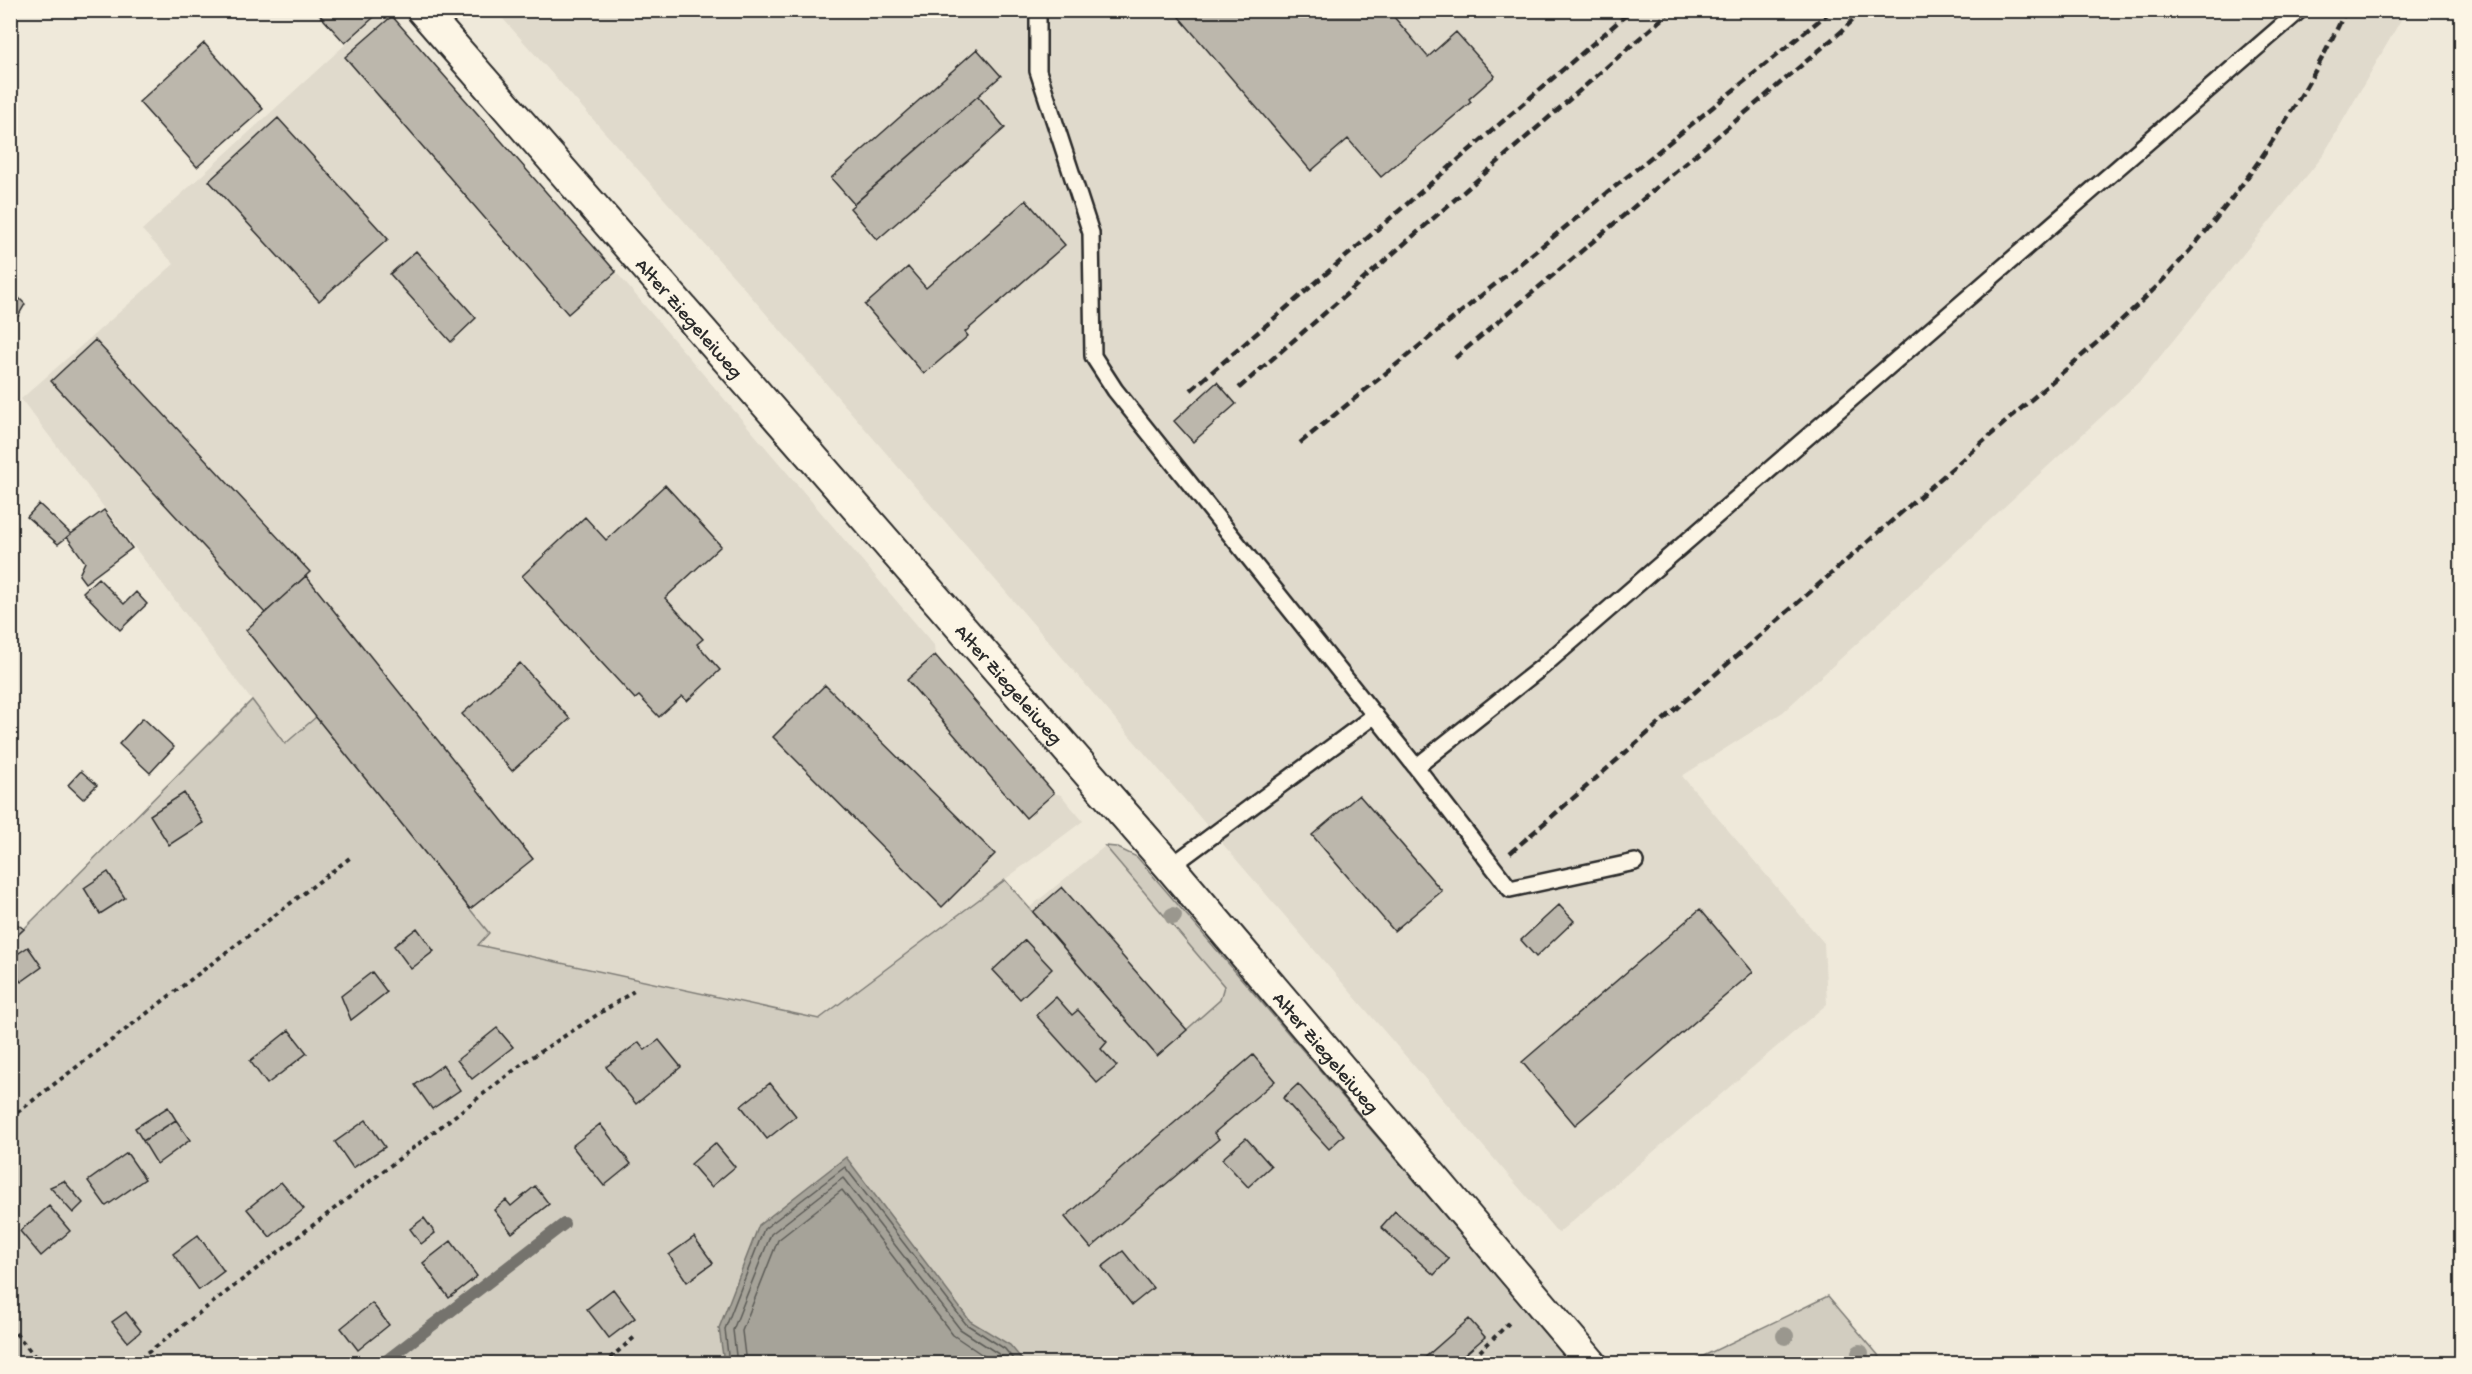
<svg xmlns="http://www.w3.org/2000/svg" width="2472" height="1374" font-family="'Gochi Hand',sans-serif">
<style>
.built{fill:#e0dacc}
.green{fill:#d2cdc0;stroke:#7e7c76;stroke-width:1.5}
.water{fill:#a6a399;stroke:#75736d;stroke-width:1.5}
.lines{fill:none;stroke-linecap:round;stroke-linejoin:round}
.shore{stroke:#5c5b57;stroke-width:1.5}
.stream{stroke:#75736d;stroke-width:12}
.building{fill:#bcb7ac;stroke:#2b2b2b;stroke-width:1.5}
.service-casing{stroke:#2b2b2b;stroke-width:20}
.minor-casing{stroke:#2b2b2b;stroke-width:34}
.path{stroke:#2b2b2b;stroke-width:4;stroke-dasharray:4.5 4.5;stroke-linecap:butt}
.service{stroke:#fcf5e5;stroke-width:15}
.minor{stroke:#fcf5e5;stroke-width:30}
.rail{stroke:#2b2b2b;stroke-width:4.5;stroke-dasharray:9 4.5;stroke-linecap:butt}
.tree{fill:#9a978e}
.labels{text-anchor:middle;stroke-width:5;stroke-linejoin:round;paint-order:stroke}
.street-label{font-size:20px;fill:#2b2b2b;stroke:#fcf5e5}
</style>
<rect width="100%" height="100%" fill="#efe9da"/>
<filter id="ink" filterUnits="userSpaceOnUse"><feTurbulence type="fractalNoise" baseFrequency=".0167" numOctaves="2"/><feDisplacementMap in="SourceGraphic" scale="12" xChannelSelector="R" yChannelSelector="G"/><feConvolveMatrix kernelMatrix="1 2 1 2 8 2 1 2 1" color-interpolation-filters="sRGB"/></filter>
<g filter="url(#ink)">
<path class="built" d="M 382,11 L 387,11 L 616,272 L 934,645 L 935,656 L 1054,793 L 1061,795 L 1083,821 L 819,1019 L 477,945 L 489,933 L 316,717 L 285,744 L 21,399 L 174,264 L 142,230 Z
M 496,11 L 2406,11 L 2322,157 L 2141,380 L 1783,712 L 1682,776 L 1824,943 L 1827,1004 L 1558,1233 L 743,287 Z
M 1105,846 L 1224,986 L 1220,1000 L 1157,1056 L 1029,908 Z"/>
<path class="green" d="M 252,700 L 285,744 L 316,717 L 489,933 L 478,945 L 819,1019 L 1005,880 L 1157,1056 L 1220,1000 L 1224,986 L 1105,846 L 1116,847 L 1137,857 L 1571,1363 L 11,1364 L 11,942 Z
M 1828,1296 L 1885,1363 L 1689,1363 Z"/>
<path class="water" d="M 846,1157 L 970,1321 L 1010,1345 L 1025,1363 L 724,1363 L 719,1328 L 759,1225 Z"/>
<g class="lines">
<path class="shore" d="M 729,1364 L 725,1329 L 764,1229 L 845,1167 L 966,1324 L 1005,1349 L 1017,1364
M 737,1364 L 733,1330 L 771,1234 L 843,1178 L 960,1329 L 1000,1355 L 1007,1364
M 746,1364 L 742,1331 L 778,1240 L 842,1190 L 953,1335 L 996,1364"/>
<path class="stream" d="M 382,1364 L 564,1224"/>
</g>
<path class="building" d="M 315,10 L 382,10 L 345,43 Z
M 1173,10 L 1388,10 L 1428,57 L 1456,32 L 1495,76 L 1469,99 L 1471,102 L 1381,177 L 1348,139 L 1311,171 Z
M 392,16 L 616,272 L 568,314 L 345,57 Z
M 204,43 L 263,109 L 197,167 L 139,102 Z
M 977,49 L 1001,76 L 854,204 L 831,178 Z
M 978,96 L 1005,128 L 877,240 L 850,208 Z
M 278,118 L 388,239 L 319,301 L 209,181 Z
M 1026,200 L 1065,245 L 965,332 L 968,336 L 924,374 L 865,305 L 908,267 L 926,288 Z
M 416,251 L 476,318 L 451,342 L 390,274 Z
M 10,289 L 25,304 L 10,330 Z
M 95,340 L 310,572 L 265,613 L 51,381 Z
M 1217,382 L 1236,404 L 1193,442 L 1174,421 Z
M 665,485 L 721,546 L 665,598 L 703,639 L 697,644 L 720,670 L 687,701 L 682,696 L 659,717 L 639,696 L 635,699 L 522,576 L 585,517 L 606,540 Z
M 39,504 L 71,534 L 58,544 L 27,517 Z
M 104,510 L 132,548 L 85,583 L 79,575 L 85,562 L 67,537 Z
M 306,576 L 533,859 L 470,909 L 246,630 Z
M 98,578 L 124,604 L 136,592 L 147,604 L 120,630 L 83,592 Z
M 935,655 L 1054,793 L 1026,818 L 907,680 Z
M 520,663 L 570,719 L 512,771 L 462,714 Z
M 825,685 L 995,854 L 942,907 L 773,737 Z
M 143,718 L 174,747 L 150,773 L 119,744 Z
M 81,771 L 97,785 L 83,799 L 68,785 Z
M 184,793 L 203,823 L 169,845 L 150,815 Z
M 1359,795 L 1442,891 L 1394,931 L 1312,835 Z
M 108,872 L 125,898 L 100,914 L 84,888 Z
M 1062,887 L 1187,1030 L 1157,1056 L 1033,912 Z
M 1559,905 L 1574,921 L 1536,957 L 1521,940 Z
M 1700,909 L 1753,972 L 1575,1125 L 1522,1062 Z
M 10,919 L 24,929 L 10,942 Z
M 417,928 L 434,951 L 411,969 L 394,946 Z
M 1025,940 L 1052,969 L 1020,999 L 993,970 Z
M 28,947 L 42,967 L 21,982 L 10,967 L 10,959 Z
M 372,972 L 387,992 L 351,1020 L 341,996 Z
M 1056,997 L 1072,1015 L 1078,1010 L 1107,1042 L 1101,1049 L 1117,1066 L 1097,1083 L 1036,1015 Z
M 497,1028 L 513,1047 L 472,1079 L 457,1060 Z
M 289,1030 L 307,1053 L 267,1084 L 250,1061 Z
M 659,1040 L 681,1067 L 636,1104 L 606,1067 L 639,1042 L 645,1050 Z
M 1253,1055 L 1275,1081 L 1214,1133 L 1219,1139 L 1091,1248 L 1065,1217 Z
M 443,1065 L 460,1090 L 432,1109 L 415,1085 Z
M 770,1083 L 796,1116 L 767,1139 L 741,1106 Z
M 1298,1084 L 1344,1135 L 1329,1149 L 1283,1098 Z
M 168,1107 L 176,1120 L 143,1141 L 135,1128 Z
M 176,1120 L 190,1140 L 157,1164 L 143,1141 Z
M 366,1120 L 385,1147 L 353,1168 L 335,1142 Z
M 600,1124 L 631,1164 L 604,1186 L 572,1146 Z
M 1246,1138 L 1271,1166 L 1248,1187 L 1222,1159 Z
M 715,1143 L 735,1167 L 711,1187 L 691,1164 Z
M 127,1153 L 145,1179 L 106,1206 L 88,1181 Z
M 64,1181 L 83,1203 L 73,1213 L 50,1187 Z
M 281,1182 L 304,1209 L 270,1237 L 247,1209 Z
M 535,1186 L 549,1204 L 512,1233 L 494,1210 L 506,1200 L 511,1206 Z
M 49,1206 L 70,1231 L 41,1256 L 20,1231 Z
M 1395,1211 L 1449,1259 L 1434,1275 L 1381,1227 Z
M 424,1218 L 435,1233 L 421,1244 L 410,1229 Z
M 198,1235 L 224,1271 L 199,1290 L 173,1254 Z
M 694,1237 L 713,1263 L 687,1282 L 669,1255 Z
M 451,1241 L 477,1276 L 449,1298 L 423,1263 Z
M 1123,1251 L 1153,1288 L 1132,1305 L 1102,1267 Z
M 613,1289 L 635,1318 L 609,1338 L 587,1309 Z
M 372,1303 L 389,1325 L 358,1350 L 341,1328 Z
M 126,1312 L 141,1331 L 128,1342 L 112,1322 Z
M 1469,1319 L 1485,1337 L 1454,1364 L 1421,1364 L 1420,1362 Z"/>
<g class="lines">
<g class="service-casing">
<path id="service" d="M 1038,10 L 1038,71 L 1091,233 L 1093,356 L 1115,390 L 1416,767 L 1510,889 L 1635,862
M 1416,767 L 1542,667 L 2300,10
M 1170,867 L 1375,715"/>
</g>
<g class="minor-casing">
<g id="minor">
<path id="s1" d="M 422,10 L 1170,867 L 1592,1364"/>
</g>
</g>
<path class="path" d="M 10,1118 L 351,857
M 10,1326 L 41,1364
M 133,1364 L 526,1061 L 634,991
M 603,1364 L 636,1336
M 1467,1364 L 1510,1322"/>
<use href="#service" class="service"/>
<use href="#minor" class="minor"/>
<path class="rail" d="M 1455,358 L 1842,31 L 1863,10
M 1239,388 L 1672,10
M 1191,390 L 1632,10
M 1300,443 L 1832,10
M 1510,853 L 2109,332 C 2127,314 2147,297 2165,278 C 2237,200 2301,107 2346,10"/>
</g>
<g class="tree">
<circle cx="1173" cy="916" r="9"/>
<circle cx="1785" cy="1336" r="9"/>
<circle cx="1860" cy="1353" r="9"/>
</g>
</g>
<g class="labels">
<g class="street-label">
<text dy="7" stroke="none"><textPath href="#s1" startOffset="408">Alter Ziegeleiweg</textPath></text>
<text dy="7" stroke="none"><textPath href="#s1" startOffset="894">Alter Ziegeleiweg</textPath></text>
<text dy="7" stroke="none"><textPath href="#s1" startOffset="1380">Alter Ziegeleiweg</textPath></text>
</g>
</g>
<rect width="2472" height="1374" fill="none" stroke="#fcf5e5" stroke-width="36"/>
<rect x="18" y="18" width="2436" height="1338" fill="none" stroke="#2b2b2b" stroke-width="2" filter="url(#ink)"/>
</svg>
